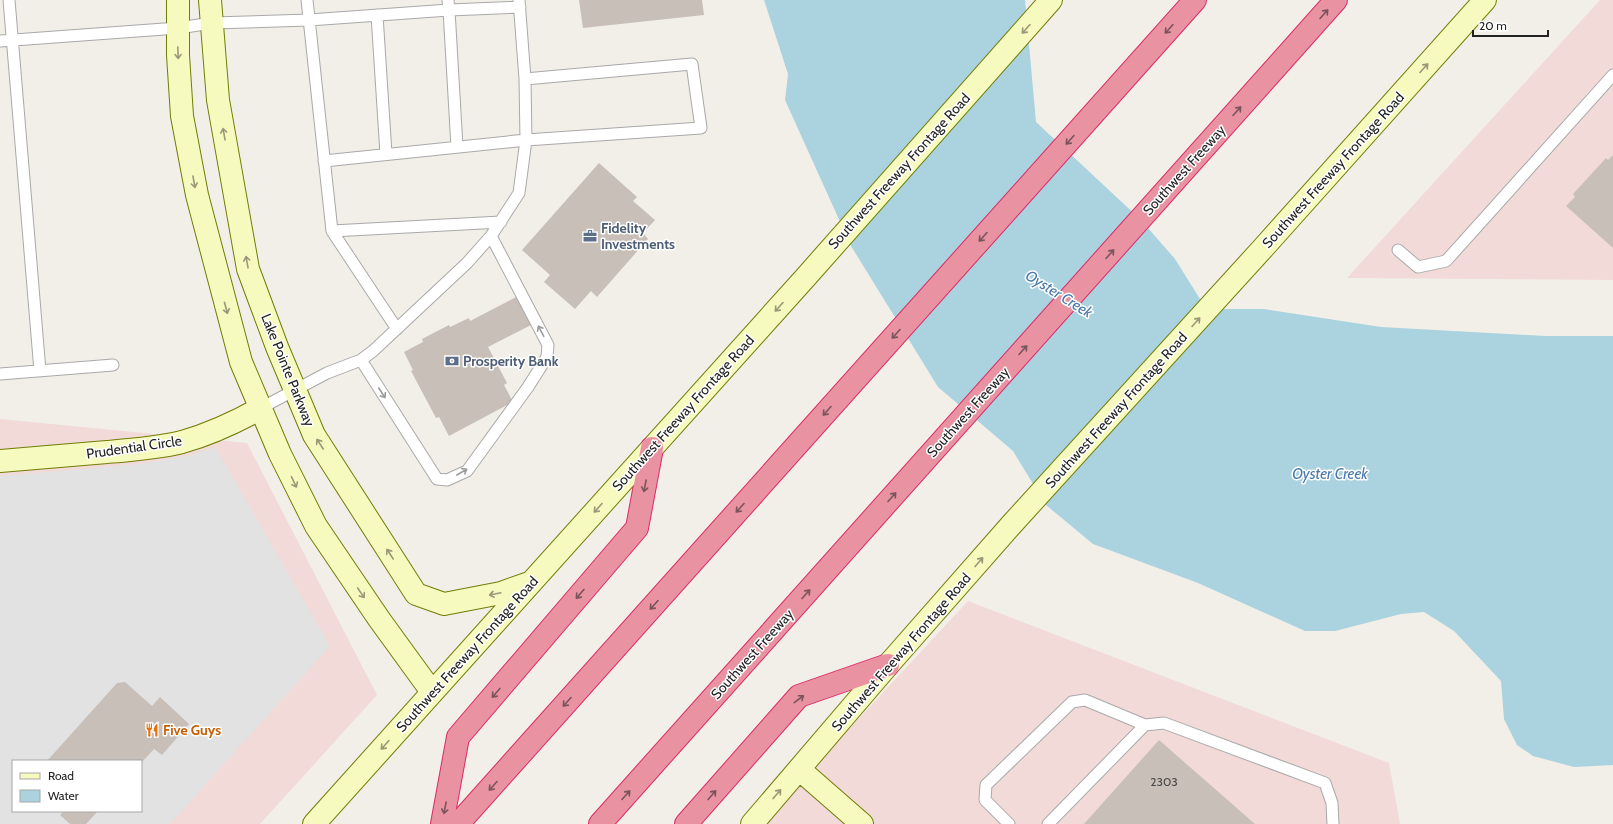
<svg xmlns="http://www.w3.org/2000/svg" width="1613" height="824" font-family="Cabin,sans-serif">
<style>
.commercial{fill:#f2dad9;fill-rule:evenodd}
.parking{fill:#e2e2e2;fill-rule:evenodd}
.water{fill:#aad3df}
.building{fill:#c7bfb8}
.lines{fill:none;stroke-linecap:round;stroke-linejoin:round}
.lane-casing{stroke:#a9a9a9;stroke-width:13}
.secondary-casing{stroke:#707d05;stroke-width:24}
.highway-casing{stroke:#dc2a67;stroke-width:24}
.lane{stroke:#fff;stroke-width:11}
.secondary{stroke:#f7fabf;stroke-width:22}
.highway{stroke:#e892a2;stroke-width:22}
.oneway{stroke:#7b545c}
.oneway2{stroke:#979978}
.oneway3{stroke:#9c9c9c}
.labels{text-anchor:middle;stroke-width:3;stroke-linejoin:round;paint-order:stroke}
.number-label{font-size:12px;fill:#4b4948}
.street-label{font-size:14px;fill:#222;stroke:#fff}
.service-label{font-size:14px;font-weight:bold;fill:#4e5e75;stroke:#fff;text-anchor:start}
.food-label{font-size:14px;font-weight:bold;fill:#c56008;stroke:#fff;text-anchor:start}
.water-label{font-size:15px;font-style:italic;fill:#4a7aab;stroke:#fff}
</style>
<rect width="100%" height="100%" fill="#f2efe9"/>
<path class="commercial" d="M 1600,0 L 1613,0 L 1613,280 L 1347,278 Z
M 0,419 L 247,443 L 377,695 L 260,824 L 0,824 ZM 13,761 L 141,761 L 141,811 L 13,811 Z
M 968,601 L 1389,763 L 1400,824 L 761,824 Z"/>
<path class="parking" d="M 215,447 L 330,646 L 170,824 L 0,824 L 0,476 L 141,464 L 191,455 ZM 13,761 L 141,761 L 141,811 L 13,811 Z"/>
<path class="water" d="M 764,0 L 1025,0 L 1036,122 L 1141,220 L 1175,259 L 1205,307 L 1218,309 L 1264,309 L 1381,327 L 1545,336 L 1613,336 L 1613,765 L 1574,767 L 1533,756 L 1517,745 L 1504,719 L 1501,681 L 1454,631 L 1424,612 L 1401,614 L 1335,631 L 1305,631 L 1198,583 L 1093,544 L 1046,505 L 1013,451 L 938,387 L 851,246 L 785,100 L 788,74 Z"/>
<path class="building" d="M 579,0 L 702,0 L 704,15 L 583,28 Z
M 1613,155 L 1613,248 L 1566,206 L 1575,197 L 1573,194 L 1606,158 L 1608,160 Z
M 599,163 L 637,197 L 633,201 L 655,220 L 643,233 L 648,239 L 597,297 L 591,291 L 575,309 L 544,282 L 550,275 L 522,250 Z
M 520,295 L 535,323 L 488,347 L 507,383 L 504,385 L 513,402 L 449,436 L 439,417 L 436,418 L 411,371 L 413,370 L 404,352 L 423,342 L 422,339 L 449,325 L 450,327 L 469,318 L 470,321 Z
M 125,682 L 152,706 L 160,697 L 189,724 L 162,755 L 154,749 L 141,763 L 141,761 L 47,761 L 117,683 Z
M 1159,740 L 1255,824 L 1084,824 Z
M 64,811 L 98,811 L 86,824 L 70,824 L 60,815 Z"/>
<g class="lines">
<g class="lane-casing">
<path id="lane" d="M 9,0 L 40,371
M 307,0 L 332,231
M 377,15 L 386,154
M 0,41 L 178,28 L 212,23 L 309,20 L 449,10 L 448,0
M 457,147 L 449,10 L 520,7
M 324,161 L 526,140 L 701,128 L 692,64 L 525,79
M 1398,250 L 1418,267 L 1446,261 L 1613,75
M 397,329 L 332,231 L 501,222
M 361,360 L 437,479 L 447,480 L 467,471 L 528,387 L 547,357 L 548,345 L 491,236
M 0,374 L 113,365
M 261,408 L 327,373 L 361,360 L 373,351 L 467,263 L 491,236 L 519,193 L 526,140 L 525,79 L 519,0
M 1009,824 L 985,800 L 986,785 L 1072,702 L 1085,700 L 1145,725
M 1048,824 L 1145,725 L 1164,723 L 1325,783 L 1332,803 L 1333,824"/>
</g>
<g class="secondary-casing">
<path id="secondary" d="M 178,0 L 178,55 L 182,116 L 197,195 L 241,362 L 280,454 L 316,526 L 379,619 L 432,692
M 210,0 L 218,100 L 248,269 L 277,347 L 314,435 L 416,594 L 444,604 L 501,593 L 529,583
M 0,461 C 36,458 71,455 107,452 C 132,450 158,448 182,442 C 210,434 236,422 261,408
M 799,769 L 862,824
M 314,824 L 805,278 L 1051,0
M 752,824 L 888,665 L 1012,524 L 1264,247 L 1485,0"/>
</g>
<g class="highway-casing">
<path id="highway" d="M 442,824 L 458,737 L 637,528 L 652,448
M 458,824 L 1195,0
M 600,824 L 1336,0
M 686,824 L 799,696 L 888,665"/>
</g>
<use href="#lane" class="lane"/>
<use href="#secondary" class="secondary"/>
<use href="#highway" class="highway"/>
</g>
<defs><path id="oneway-shaft" d="M-6 0H5M1.5-3L5.5 0L1.5 3" fill="none" stroke-width="1.6" stroke-linecap="round" stroke-linejoin="round"/></defs>
<g class="oneway">
<use href="#oneway-shaft" transform="translate(1324 14) rotate(-48)"/>
<use href="#oneway-shaft" transform="translate(1169 29) rotate(132)"/>
<use href="#oneway-shaft" transform="translate(1237 111) rotate(-48)"/>
<use href="#oneway-shaft" transform="translate(1070 140) rotate(132)"/>
<use href="#oneway-shaft" transform="translate(983 237) rotate(132)"/>
<use href="#oneway-shaft" transform="translate(1110 254) rotate(-48)"/>
<use href="#oneway-shaft" transform="translate(896 334) rotate(132)"/>
<use href="#oneway-shaft" transform="translate(1023 350) rotate(-48)"/>
<use href="#oneway-shaft" transform="translate(827 411) rotate(132)"/>
<use href="#oneway-shaft" transform="translate(645 486) rotate(101)"/>
<use href="#oneway-shaft" transform="translate(892 497) rotate(-48)"/>
<use href="#oneway-shaft" transform="translate(740 508) rotate(132)"/>
<use href="#oneway-shaft" transform="translate(580 594) rotate(131)"/>
<use href="#oneway-shaft" transform="translate(806 594) rotate(-48)"/>
<use href="#oneway-shaft" transform="translate(654 605) rotate(132)"/>
<use href="#oneway-shaft" transform="translate(496 693) rotate(131)"/>
<use href="#oneway-shaft" transform="translate(799 699) rotate(-37)"/>
<use href="#oneway-shaft" transform="translate(567 702) rotate(132)"/>
<use href="#oneway-shaft" transform="translate(493 786) rotate(132)"/>
<use href="#oneway-shaft" transform="translate(626 795) rotate(-48)"/>
<use href="#oneway-shaft" transform="translate(712 795) rotate(-49)"/>
<use href="#oneway-shaft" transform="translate(445 808) rotate(101)"/>
</g>
<g class="oneway2">
<use href="#oneway-shaft" transform="translate(1026 29) rotate(132)"/>
<use href="#oneway-shaft" transform="translate(178 53) rotate(88)"/>
<use href="#oneway-shaft" transform="translate(1424 68) rotate(-48)"/>
<use href="#oneway-shaft" transform="translate(224 134) rotate(-100)"/>
<use href="#oneway-shaft" transform="translate(194 182) rotate(80)"/>
<use href="#oneway-shaft" transform="translate(247 262) rotate(-100)"/>
<use href="#oneway-shaft" transform="translate(779 307) rotate(132)"/>
<use href="#oneway-shaft" transform="translate(226 308) rotate(75)"/>
<use href="#oneway-shaft" transform="translate(1196 322) rotate(-48)"/>
<use href="#oneway-shaft" transform="translate(320 444) rotate(-123)"/>
<use href="#oneway-shaft" transform="translate(294 482) rotate(64)"/>
<use href="#oneway-shaft" transform="translate(598 508) rotate(132)"/>
<use href="#oneway-shaft" transform="translate(390 554) rotate(-123)"/>
<use href="#oneway-shaft" transform="translate(979 562) rotate(-49)"/>
<use href="#oneway-shaft" transform="translate(361 593) rotate(56)"/>
<use href="#oneway-shaft" transform="translate(495 594) rotate(168)"/>
<use href="#oneway-shaft" transform="translate(385 745) rotate(132)"/>
<use href="#oneway-shaft" transform="translate(777 794) rotate(-49)"/>
</g>
<g class="oneway3">
<use href="#oneway-shaft" transform="translate(541 331) rotate(-118)"/>
<use href="#oneway-shaft" transform="translate(382 393) rotate(57)"/>
<use href="#oneway-shaft" transform="translate(462 472) rotate(-30)"/>
</g>
<defs>
<g id="office-bare" transform="scale(1.08)"><path d="M-6-3h4V-5.5h4V-3h4V5H-6ZM-1-4.5V-3h2v-1.5ZM-6 0V1H6V0Z" fill="#5c6f8a" stroke="#fff" stroke-width="2.5" paint-order="stroke"/></g>
<g id="bank-bare" transform="scale(1.08)"><path d="M-6-4H6V4H-6ZM0-2.3a2.3 2.3 0 1 0 0 4.6a2.3 2.3 0 1 0 0-4.6Z" fill="#5c6f8a" stroke="#fff" stroke-width="2.5" paint-order="stroke"/></g>
<g id="restaurant-bare" transform="scale(1.08)"><path d="M-5-6h1v4h1v-4h1v4h1v-4h1v5L-1.5 .5V6h-2V.5L-5-1ZM5-6V6H3V1.5H1.5Q1.5-4 5-6Z" fill="#e8710a" stroke="#fff" stroke-width="2.5" paint-order="stroke"/></g>
</defs>
<g fill-rule="evenodd">
<use href="#office-bare" x="590" y="236"/>
<use href="#bank-bare" x="452" y="361"/>
<use href="#restaurant-bare" x="152" y="730"/>
</g>
<g class="labels">
<g class="number-label">
<text x="1164" y="786">2303</text>
</g>
<g class="street-label">
<text transform="translate(1184 170) rotate(-48)" y="5">Southwest Freeway</text>
<text transform="translate(1333 170) rotate(-48)" y="5">Southwest Freeway Frontage Road</text>
<text transform="translate(899 171) rotate(-48)" y="5">Southwest Freeway Frontage Road</text>
<text transform="translate(288 370) rotate(68)" y="5">Lake Pointe Parkway</text>
<text transform="translate(1116 410) rotate(-48)" y="5">Southwest Freeway Frontage Road</text>
<text transform="translate(968 412) rotate(-48)" y="5">Southwest Freeway</text>
<text transform="translate(683 413) rotate(-48)" y="5">Southwest Freeway Frontage Road</text>
<text transform="translate(134 447) rotate(-8)" y="5">Prudential Circle</text>
<text transform="translate(901 652) rotate(-49)" y="5">Southwest Freeway Frontage Road</text>
<text transform="translate(467 654) rotate(-48)" y="5">Southwest Freeway Frontage Road</text>
<text transform="translate(752 654) rotate(-48)" y="5">Southwest Freeway</text>
</g>
<g class="service-label">
<text x="601" y="233">Fidelity<tspan x="601" dy="16">Investments</tspan></text>
<text x="463" y="366">Prosperity Bank</text>
</g>
<g class="food-label">
<text x="163" y="735">Five Guys</text>
</g>
<g class="water-label">
<text transform="translate(1059 294) rotate(32)" y="5">Oyster Creek</text>
<text x="1330" y="479">Oyster Creek</text>
</g>
</g>
<rect x="12" y="760" width="130" height="52" fill="#ffffff" stroke="#a7a7a7"/>
<rect x="20" y="773" width="20" height="6" fill="#f7fabf" stroke="#a7a7a7"/>
<text x="48" y="780" font-size="12" fill="#222222">Road</text>
<rect x="20" y="790" width="20" height="12" fill="#aad3df" stroke="#a7a7a7"/>
<text x="48" y="800" font-size="12" fill="#222222">Water</text>
<path d="M1473 30v6h75v-6" fill="none" stroke="#222222" stroke-width="2"/>
<text x="1479" y="30" font-size="12" fill="#222222" stroke="#ffffff" stroke-width="3" paint-order="stroke">20 m</text>
</svg>
